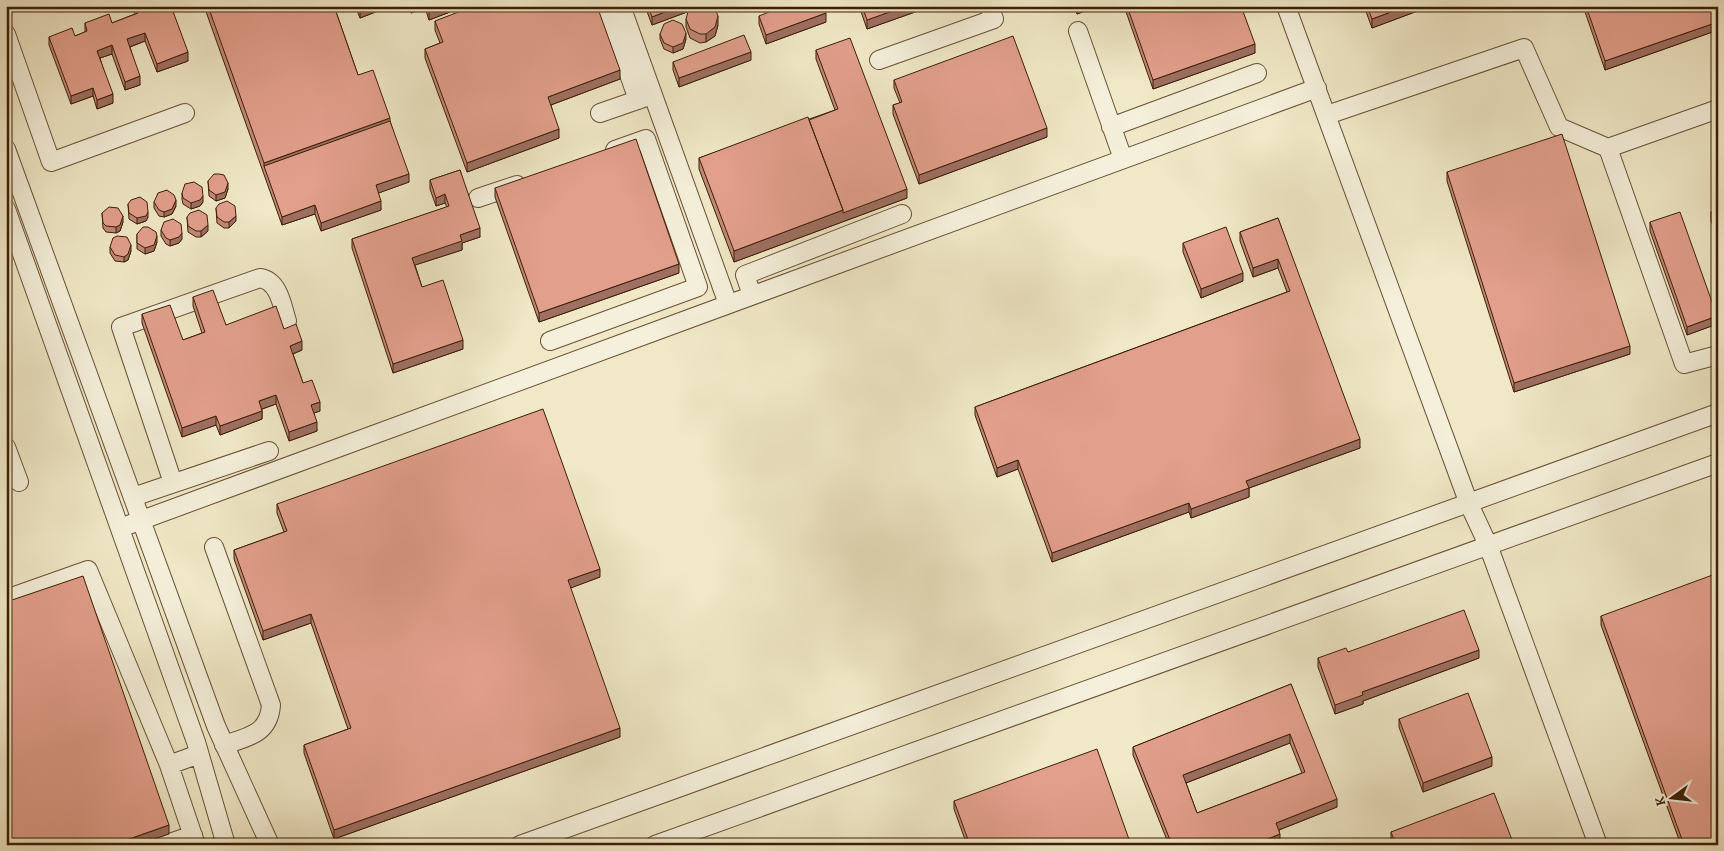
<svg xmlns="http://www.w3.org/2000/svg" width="1724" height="851" font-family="'Gentium Book Plus',serif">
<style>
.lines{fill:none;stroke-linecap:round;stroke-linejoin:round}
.minor-casing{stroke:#695136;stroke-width:20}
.minor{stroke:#f5f0db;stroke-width:18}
.wall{fill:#c28978;stroke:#3c1f06;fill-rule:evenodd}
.shaded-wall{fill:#9e6f62;stroke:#3c1f06}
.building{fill:#e29f8c;stroke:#3c1f06;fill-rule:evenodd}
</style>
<rect width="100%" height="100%" fill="#f0e8c7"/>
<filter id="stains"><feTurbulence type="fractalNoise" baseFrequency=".004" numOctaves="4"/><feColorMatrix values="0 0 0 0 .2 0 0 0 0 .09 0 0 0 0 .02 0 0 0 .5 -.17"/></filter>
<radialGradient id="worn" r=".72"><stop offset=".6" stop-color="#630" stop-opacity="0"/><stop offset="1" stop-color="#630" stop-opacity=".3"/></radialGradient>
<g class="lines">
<g class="minor-casing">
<path id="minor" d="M 605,6 L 638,100
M 621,6 L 728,304
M 1286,6 L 1469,504 L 1488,545 L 1598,845
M 1078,31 L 1123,159
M 6,34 L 51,162 L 185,113
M 879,60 L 994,19 L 989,6
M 600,113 L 649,96
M 1327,115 L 1524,48 L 1559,127 L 1608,148 L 1684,364 L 1718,355
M 1111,127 L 1257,73
M 1608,148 L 1718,109
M 6,149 L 216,726 L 270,845
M 478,198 L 517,185
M 6,209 L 196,742 L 226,845
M 752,295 L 745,275 L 902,214
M 550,341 L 698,287 L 646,139 L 615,150
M 6,447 L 19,482
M 173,483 L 121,327 L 260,278 C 279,281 282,305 287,321
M 133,497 L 269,451
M 120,528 L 1317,88
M 214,547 L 271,705 C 269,734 248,737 224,745
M 6,599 L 88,570 L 169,765 L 196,845
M 169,765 L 199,754
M 164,845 L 193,835
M 520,845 L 1718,413
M 655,845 L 1718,463"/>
</g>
<use href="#minor" class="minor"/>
</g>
<path class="wall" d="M 132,6 L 171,6 L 188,61 L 157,72 L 145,41 L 130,47 L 140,85 L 125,90 L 112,54 L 100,58 L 113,103 L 97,109 L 93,96 L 71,104 L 49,45 L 49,37 L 75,36 L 85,32 L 85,23 L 112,23 L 135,14 Z
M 204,6 L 334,6 L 358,75 L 390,121 L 409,182 L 378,193 L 381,210 L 321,231 L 315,214 L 282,225 Z
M 355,6 L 391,6 L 360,18 Z
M 408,6 L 450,6 L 450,12 L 429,20 L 425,8 L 411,13 Z
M 645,6 L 687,6 L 687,12 L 652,25 Z
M 859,6 L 932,6 L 867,29 Z
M 1074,6 L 1099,6 L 1077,14 Z
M 1124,6 L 1241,6 L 1255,53 L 1153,89 Z
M 1364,6 L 1431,6 L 1372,28 Z
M 1583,6 L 1718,6 L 1718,30 L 1605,70 Z
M 759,16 L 826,22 L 766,44 L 759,24 Z
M 686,19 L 718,25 L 715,36 L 706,42 L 700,43 L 690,38 L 686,27 Z
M 435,21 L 620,79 L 551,105 L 559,138 L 467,172 L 425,58 L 425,49 L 440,43 L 435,30 Z
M 660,34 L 686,39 L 683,49 L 673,53 L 664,49 L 660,39 Z
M 816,50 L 907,198 L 734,262 L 699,169 L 699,158 L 835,110 L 816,59 Z
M 751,60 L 679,87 L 673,70 L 673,62 Z
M 894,80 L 1047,137 L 919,184 L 893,114 L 893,105 L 900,103 L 894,88 Z
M 460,170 L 480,237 L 462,243 L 462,250 L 415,265 L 422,287 L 463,349 L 393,373 L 352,248 L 352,239 L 447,207 L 445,203 L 436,206 L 430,189 L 430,180 Z
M 1447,172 L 1630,354 L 1514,392 L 1447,181 Z
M 208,181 L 228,189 L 225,198 L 216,201 L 209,196 Z
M 495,188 L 679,273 L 539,322 L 495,197 Z
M 182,193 L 203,202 L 200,206 L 191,209 L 183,204 L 182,199 Z
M 154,202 L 176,206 L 172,214 L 164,217 L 159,216 L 154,208 Z
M 128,204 L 148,217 L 146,221 L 137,224 L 129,219 Z
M 216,208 L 236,221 L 229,228 L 224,228 L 217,223 Z
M 1718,210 L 1718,240 L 1711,221 L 1711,212 Z
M 102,213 L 123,222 L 120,231 L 116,233 L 106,232 L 103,228 Z
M 187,217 L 208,231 L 201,237 L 196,237 L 188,232 Z
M 1278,218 L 1360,448 L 1249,488 L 1249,497 L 1191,518 L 1189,512 L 1052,562 L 1018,469 L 997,477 L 975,415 L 975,407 L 1287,292 L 1278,268 L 1253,277 L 1240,241 L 1240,232 Z
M 1650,222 L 1717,324 L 1687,335 L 1650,231 Z
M 161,230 L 182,239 L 179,243 L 170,246 L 166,244 L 161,236 Z
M 137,234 L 157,242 L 154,251 L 145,254 L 137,249 Z
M 1183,243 L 1243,281 L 1201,298 L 1183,252 Z
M 110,247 L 131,251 L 128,260 L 124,262 L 115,261 L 110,253 Z
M 193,297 L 226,325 L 284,329 L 302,350 L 293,354 L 303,383 L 320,411 L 314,413 L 317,431 L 289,441 L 276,404 L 262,409 L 262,419 L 220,435 L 216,425 L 182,437 L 142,323 L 142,314 L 183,340 L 202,333 L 193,306 Z
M 277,504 L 600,577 L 570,588 L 620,737 L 334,839 L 304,753 L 304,745 L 348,729 L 311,623 L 263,640 L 234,559 L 234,550 L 284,532 L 277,513 Z
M 1601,616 L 1718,845 L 1681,845 L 1601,625 Z
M 1348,652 L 1479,658 L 1363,701 L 1363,704 L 1335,714 L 1318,667 L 1318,658 Z
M 1291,684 L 1337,807 L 1279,830 L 1280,843 L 1275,845 L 1169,845 L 1133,755 L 1133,747 ZM 1290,743 L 1302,773 L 1197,813 L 1186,783 Z
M 1399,719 L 1492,766 L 1423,792 L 1399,727 Z
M 954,801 L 1131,845 L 967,845 L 954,809 Z
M 1391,832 L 1514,845 L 1393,845 L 1391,841 Z"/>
<path class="shaded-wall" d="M 367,6 L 391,6 L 360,18 L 360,9 Z
M 411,6 L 425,6 L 425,8 L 411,13 Z
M 443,6 L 450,6 L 450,12 L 429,20 L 429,11 Z
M 680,6 L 687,6 L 687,12 L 652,25 L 652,17 Z
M 904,6 L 932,6 L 867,29 L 867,20 Z
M 1077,6 L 1099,6 L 1077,14 Z
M 1407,6 L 1431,6 L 1372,28 L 1372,19 Z
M 826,13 L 826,22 L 766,44 L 766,35 Z
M 718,16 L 718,25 L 715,36 L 706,42 L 706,34 Z
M 1718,22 L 1718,30 L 1605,70 L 1605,61 Z
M 145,33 L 145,41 L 127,48 L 127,39 Z
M 686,33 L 686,39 L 683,49 L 673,53 L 673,47 Z
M 1255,44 L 1255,53 L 1153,89 L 1153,80 Z
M 112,45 L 112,54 L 97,59 L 97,51 Z
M 188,52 L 188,61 L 157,72 L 157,64 Z
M 751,52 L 751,60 L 679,87 L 679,78 Z
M 620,70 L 620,79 L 548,106 L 548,97 Z
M 140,76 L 140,85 L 125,90 L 125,82 Z
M 93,88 L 93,96 L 71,104 L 71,96 Z
M 113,94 L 113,103 L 97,109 L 97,100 Z
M 390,118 L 390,130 L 264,166 L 264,163 Z
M 1047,128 L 1047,137 L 919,184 L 919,175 Z
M 559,129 L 559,138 L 467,172 L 467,163 Z
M 409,174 L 409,182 L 376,194 L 376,185 Z
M 228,183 L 228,189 L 225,198 L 216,201 L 216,195 Z
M 907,189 L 907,198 L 734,262 L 734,251 L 843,210 Z
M 445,194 L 445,203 L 436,206 L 436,198 Z
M 203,196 L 203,202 L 200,206 L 191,209 L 191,203 Z
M 176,200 L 176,206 L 172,214 L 164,217 L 164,212 Z
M 381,201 L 381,210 L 321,231 L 321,223 Z
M 315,205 L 315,214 L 282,225 L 282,217 Z
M 148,212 L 148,217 L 146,221 L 137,224 L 137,218 Z
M 123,216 L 123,222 L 120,231 L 116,233 L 116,227 Z
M 236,216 L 236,221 L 229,228 L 229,222 Z
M 208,225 L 208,231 L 201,237 L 201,231 Z
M 480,228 L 480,237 L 462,243 L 462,250 L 412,266 L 412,258 L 460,235 Z
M 182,233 L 182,239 L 179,243 L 170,246 L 170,240 Z
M 157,236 L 157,242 L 154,251 L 145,254 L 145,248 Z
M 131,245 L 131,251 L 128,260 L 124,262 L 124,257 Z
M 1278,259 L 1278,268 L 1253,277 L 1253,268 Z
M 679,264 L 679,273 L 539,322 L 539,313 Z
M 1243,273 L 1243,281 L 1201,298 L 1201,289 Z
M 1717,316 L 1717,324 L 1687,335 L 1687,327 Z
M 463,340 L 463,349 L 393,373 L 393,364 Z
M 302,341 L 302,350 L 290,355 L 290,346 Z
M 1630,346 L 1630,354 L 1514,392 L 1514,383 Z
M 276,395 L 276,404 L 259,410 L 259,401 Z
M 320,402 L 320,411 L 311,414 L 311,405 Z
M 262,411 L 262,419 L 220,435 L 220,426 Z
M 216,416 L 216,425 L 182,437 L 182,428 Z
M 317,422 L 317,431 L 289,441 L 289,432 Z
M 1360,439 L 1360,448 L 1249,488 L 1249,497 L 1191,518 L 1191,509 L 1246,481 Z
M 1018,460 L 1018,469 L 997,477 L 997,468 Z
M 1189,503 L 1189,512 L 1052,562 L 1052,553 Z
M 600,569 L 600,577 L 568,589 L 568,580 Z
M 311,614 L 311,623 L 263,640 L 263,631 Z
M 1479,650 L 1479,658 L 1363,701 L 1363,704 L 1335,714 L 1335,705 L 1362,692 Z
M 620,728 L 620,737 L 334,839 L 334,830 Z
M 1290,734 L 1290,743 L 1183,784 L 1183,775 Z
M 1492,757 L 1492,766 L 1423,792 L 1423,783 Z
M 1337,799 L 1337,807 L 1276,831 L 1276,823 Z
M 169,825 L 169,834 L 137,845 L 112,845 Z
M 1280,834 L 1280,843 L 1275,845 L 1253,845 Z"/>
<path class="building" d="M 135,6 L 171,6 L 188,52 L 157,64 L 145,33 L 127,39 L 140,76 L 125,82 L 112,45 L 97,51 L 113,94 L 97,100 L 93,88 L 71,96 L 49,37 L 72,28 L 75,36 L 87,31 L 85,23 L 109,14 L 112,23 L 138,13 Z
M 208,6 L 334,6 L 358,75 L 373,70 L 390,118 L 264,163 Z
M 358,6 L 367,6 L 360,9 Z
M 428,6 L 443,6 L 429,11 Z
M 474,6 L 597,6 L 620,70 L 548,97 L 559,129 L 467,163 L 425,49 L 443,42 L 435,21 Z
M 648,6 L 680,6 L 652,17 Z
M 691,6 L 714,6 L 718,16 L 715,27 L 706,34 L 700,34 L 690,29 L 686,19 L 689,8 Z
M 784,6 L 824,6 L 826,13 L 766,35 L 759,16 Z
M 862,6 L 903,6 L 904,7 L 867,20 Z
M 1127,6 L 1241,6 L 1255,44 L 1153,80 Z
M 1367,6 L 1407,6 L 1372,19 Z
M 1586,6 L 1718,6 L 1718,22 L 1605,61 Z
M 673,20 L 682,24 L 686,33 L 683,43 L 673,47 L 664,43 L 660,34 L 664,24 Z
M 744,35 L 751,52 L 679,78 L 673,62 Z
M 1013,36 L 1047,128 L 919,175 L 893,105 L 902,102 L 894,80 Z
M 850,38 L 907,189 L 843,213 L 843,210 L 809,120 L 838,109 L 816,50 Z
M 808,117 L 843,210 L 734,251 L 699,158 Z
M 390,121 L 409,174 L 376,185 L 381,201 L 321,223 L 315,205 L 282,217 L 264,166 Z
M 1562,134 L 1630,346 L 1514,383 L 1447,172 Z
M 636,139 L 679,264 L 539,313 L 495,188 Z
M 460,170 L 480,228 L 460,235 L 462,241 L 412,258 L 422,287 L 443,280 L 463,340 L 393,364 L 352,239 L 449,206 L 445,194 L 436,198 L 430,180 Z
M 214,174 L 219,174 L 224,175 L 228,183 L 225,192 L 216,195 L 209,190 L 208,181 Z
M 194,182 L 202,187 L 203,196 L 200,200 L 191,203 L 183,198 L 182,193 L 185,184 Z
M 167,190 L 174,195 L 176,200 L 172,209 L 164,212 L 159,210 L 154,202 L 158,193 Z
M 140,197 L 147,202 L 148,212 L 146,216 L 137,218 L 129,213 L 128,204 L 131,200 Z
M 227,201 L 235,206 L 236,216 L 229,222 L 224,222 L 217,217 L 216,208 L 219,204 Z
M 109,207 L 118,208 L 123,216 L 120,225 L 116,227 L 106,226 L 103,223 L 102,213 Z
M 199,210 L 207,215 L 208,225 L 201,231 L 196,231 L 188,226 L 187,217 L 190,213 Z
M 1718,210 L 1718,231 L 1711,212 Z
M 1680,212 L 1717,316 L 1687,327 L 1650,222 Z
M 1278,218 L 1360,439 L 1246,481 L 1249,488 L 1191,509 L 1189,503 L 1052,553 L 1018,460 L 997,468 L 975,407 L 1290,291 L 1278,259 L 1253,268 L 1240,232 Z
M 173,219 L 181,224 L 182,233 L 179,237 L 170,240 L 166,238 L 161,230 L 164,222 Z
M 143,227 L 148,227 L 156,232 L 157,236 L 154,245 L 145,248 L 137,243 L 137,234 Z
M 1226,227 L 1243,273 L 1201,289 L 1183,243 Z
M 117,236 L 127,237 L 131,245 L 128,254 L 124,257 L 115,255 L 110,247 L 113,238 Z
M 213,290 L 226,325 L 276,306 L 284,329 L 296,324 L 302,341 L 290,346 L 303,383 L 312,380 L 320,402 L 311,405 L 317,422 L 289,432 L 276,395 L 259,401 L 262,411 L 220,426 L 216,416 L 182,428 L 142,314 L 170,305 L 183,340 L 205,332 L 193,297 Z
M 543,409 L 600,569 L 568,580 L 620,728 L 334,830 L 304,745 L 351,728 L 311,614 L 263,631 L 234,550 L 287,531 L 277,504 Z
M 1718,573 L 1718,845 L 1684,845 L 1601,616 Z
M 83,576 L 169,825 L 112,845 L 6,845 L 6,602 Z
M 1464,610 L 1479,650 L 1362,692 L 1363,695 L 1335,705 L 1318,658 L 1346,648 L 1348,652 Z
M 1291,684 L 1337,799 L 1276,823 L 1280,834 L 1253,845 L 1172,845 L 1133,747 ZM 1290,734 L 1305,772 L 1197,813 L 1183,775 Z
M 1468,693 L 1492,757 L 1423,783 L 1399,719 Z
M 1097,749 L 1131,845 L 970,845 L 954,801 Z
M 1494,793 L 1514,845 L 1396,845 L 1391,832 Z"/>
<rect width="1724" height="851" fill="none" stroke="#f0e8c7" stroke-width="25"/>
<rect x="8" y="8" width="1709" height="836" fill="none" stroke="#3c1f06" stroke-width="2.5"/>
<rect x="12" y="12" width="1699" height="826" fill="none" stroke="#3c1f06"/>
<g transform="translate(1672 798) rotate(255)" stroke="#f5f0db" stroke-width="4" paint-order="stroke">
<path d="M0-4L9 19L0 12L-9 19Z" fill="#3c1f06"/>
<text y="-8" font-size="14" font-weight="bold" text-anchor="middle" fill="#3c1f06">K</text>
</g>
<rect width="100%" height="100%" filter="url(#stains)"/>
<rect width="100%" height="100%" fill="url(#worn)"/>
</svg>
